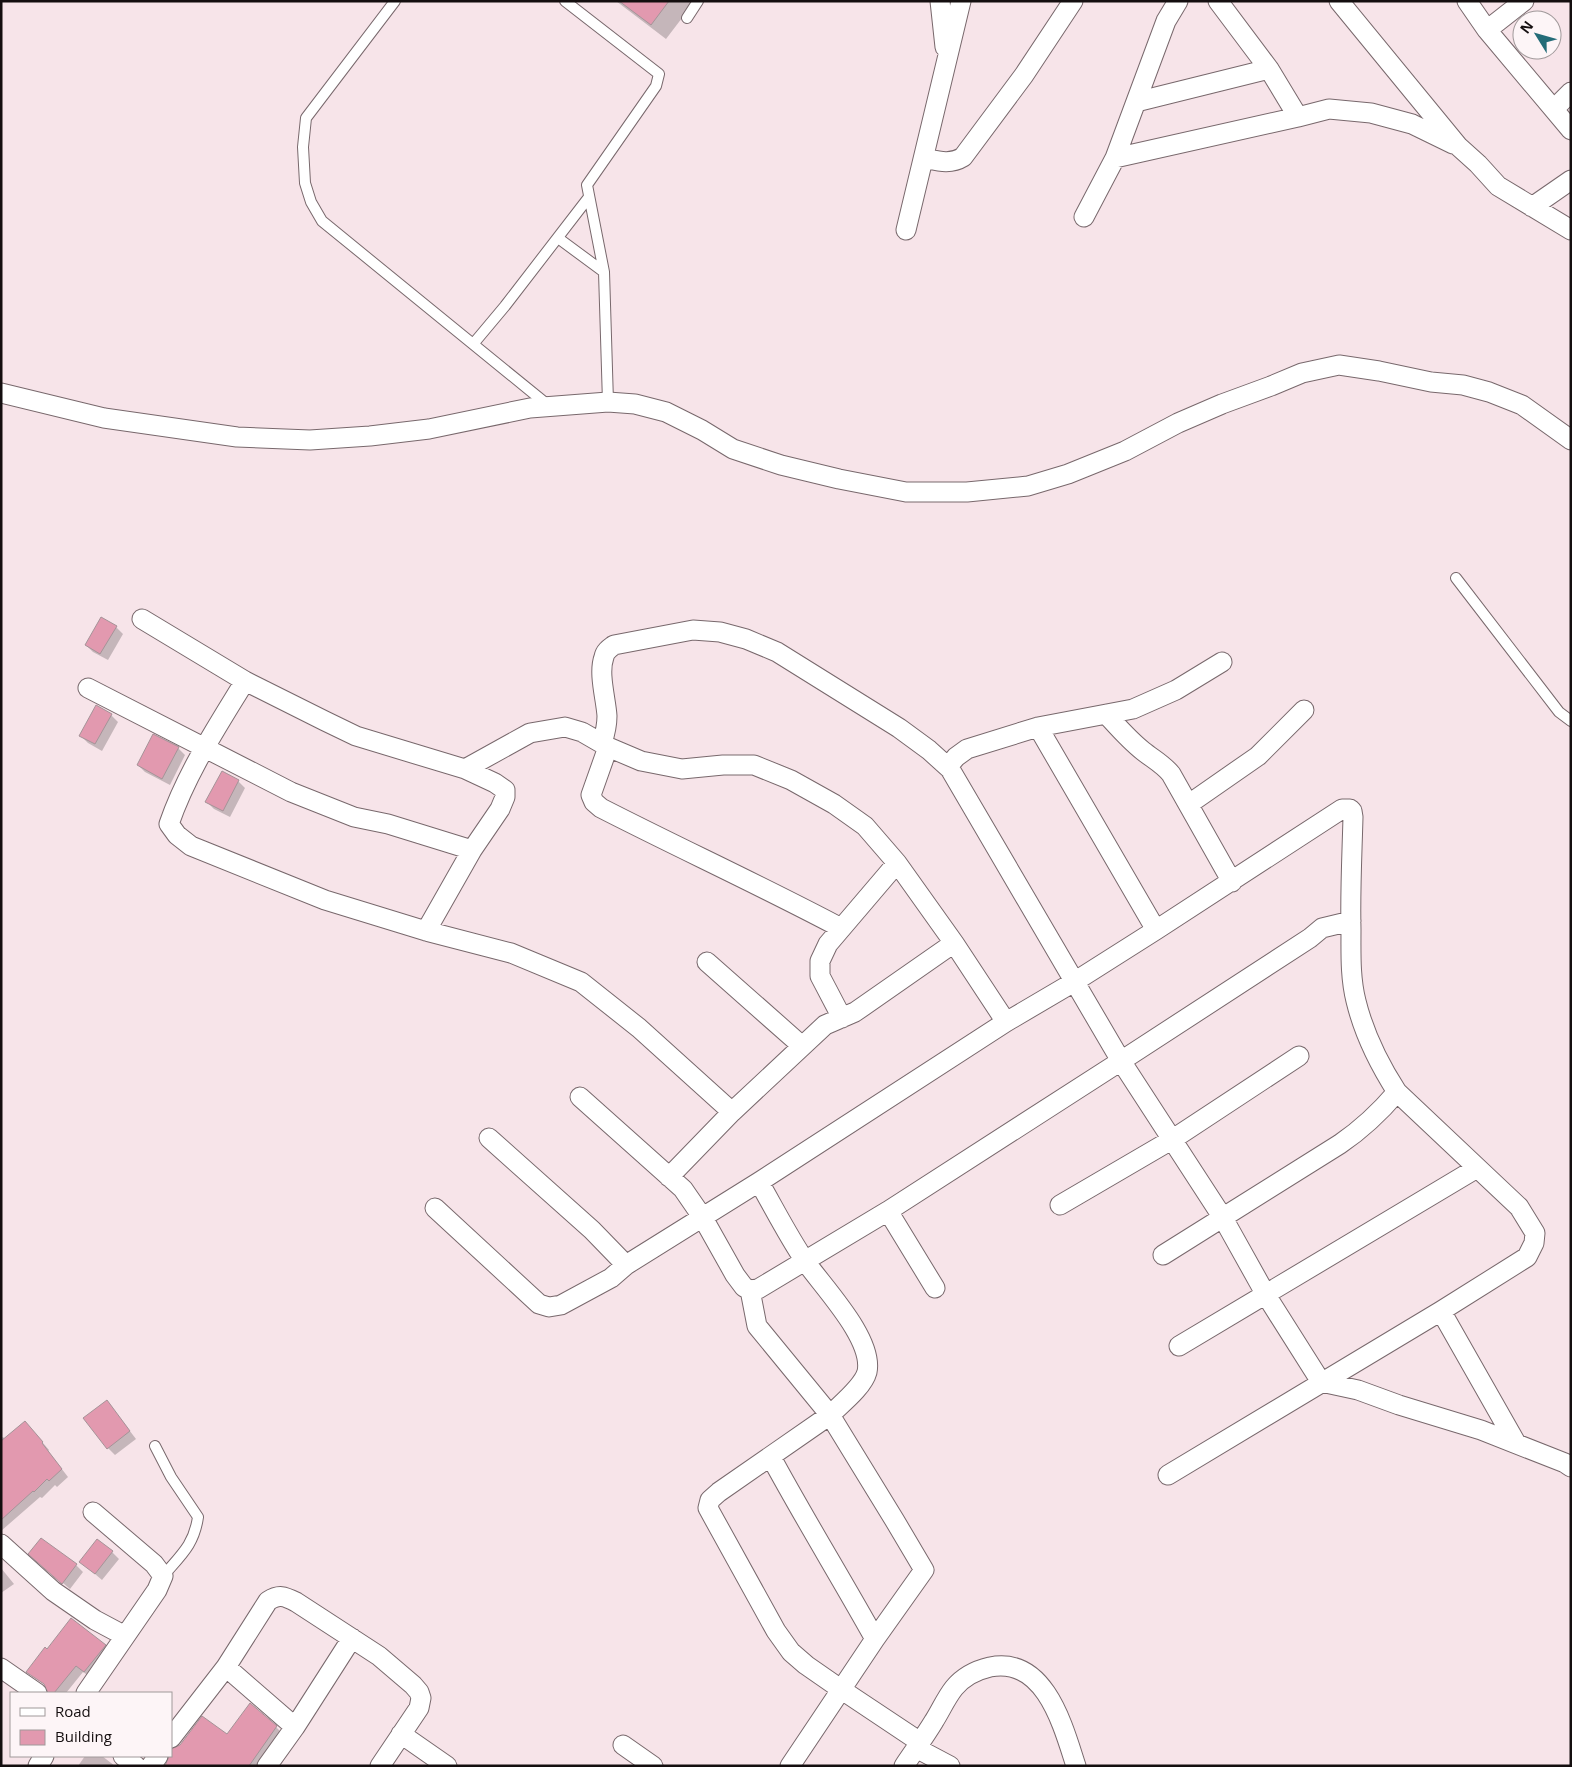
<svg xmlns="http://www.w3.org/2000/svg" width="1572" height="1767" font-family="'Open Sans',sans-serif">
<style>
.shadow{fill:#0003}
.building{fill:#e299af;stroke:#a59398}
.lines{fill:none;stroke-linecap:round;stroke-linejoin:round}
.lane-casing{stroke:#78686c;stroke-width:12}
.street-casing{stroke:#78686c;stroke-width:21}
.lane{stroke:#fff;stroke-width:10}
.street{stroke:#fff;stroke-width:19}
</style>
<rect width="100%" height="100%" fill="#f7e4e9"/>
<path class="shadow" d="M 616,1 L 695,1 L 666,39 Z
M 116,627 L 123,634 L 108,660 L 93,652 L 86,645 Z
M 111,715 L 118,722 L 102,751 L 88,743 L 81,736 Z
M 154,736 L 178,748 L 185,755 L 170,785 L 145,772 L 138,765 Z
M 238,781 L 245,788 L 230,817 L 214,809 L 207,802 Z
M 107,1401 L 136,1439 L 115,1455 L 108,1448 Z
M 32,1430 L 49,1450 L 48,1451 L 68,1477 L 57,1487 L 55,1485 L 42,1498 L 40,1497 L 1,1531 L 1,1438 L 3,1437 L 5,1439 Z
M 112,1552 L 119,1559 L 102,1580 L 88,1568 Z
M 37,1561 L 76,1565 L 83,1572 L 70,1589 Z
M 1,1568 L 14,1584 L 1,1593 Z
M 105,1646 L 112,1652 L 92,1678 L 83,1672 L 66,1693 L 50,1693 L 49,1688 L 28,1671 L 48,1650 Z
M 276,1727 L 283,1734 L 261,1766 L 169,1762 L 169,1756 L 227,1736 Z
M 85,1756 L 102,1756 L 115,1766 L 78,1766 Z"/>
<path class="building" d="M 619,1 L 669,1 L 651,25 Z
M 101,617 L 117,626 L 100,654 L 85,645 Z
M 96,705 L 112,714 L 95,744 L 79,736 Z
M 153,734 L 179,747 L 162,779 L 137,765 Z
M 222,771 L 239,780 L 223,811 L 205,802 Z
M 107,1400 L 130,1431 L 107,1449 L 83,1418 Z
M 25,1421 L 43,1442 L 42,1443 L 62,1469 L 49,1481 L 47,1479 L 34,1492 L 33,1491 L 1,1520 L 1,1441 Z
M 41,1538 L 77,1564 L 62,1584 L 28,1554 Z
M 97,1539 L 113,1551 L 95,1574 L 79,1562 Z
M 71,1618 L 106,1645 L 84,1672 L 76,1666 L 54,1693 L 48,1693 L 44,1684 L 26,1672 L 45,1647 L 47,1649 Z
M 250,1703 L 277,1726 L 249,1766 L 165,1766 L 169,1756 L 171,1756 L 171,1749 L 180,1745 L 202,1716 L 227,1734 Z"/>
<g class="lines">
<g class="lane-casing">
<path id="lane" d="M 395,1 L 306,118 L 303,147 L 305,183 L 311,202 L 322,221 L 549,406
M 565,1 L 659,74 L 656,86 L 587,185 L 604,272 L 608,402
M 687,18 L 698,1
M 558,238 L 604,272
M 474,343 L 505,306 L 589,197
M 1456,578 L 1559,712 L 1571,721
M 155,1446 L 171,1477 L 198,1517 C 194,1545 181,1555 163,1576"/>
</g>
<g class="street-casing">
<path id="street" d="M 940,1 L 945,47
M 1218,1 L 1269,69 L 1298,117 L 1329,109 L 1371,113 L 1412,124 L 1453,144
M 1339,1 L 1458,146 L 1478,164 L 1498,186 L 1571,230
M 1467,1 L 1487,30
M 1524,1 L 1487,30 L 1571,130
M 1136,102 L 1269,69
M 1554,109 L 1571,92
M 924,158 C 938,161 950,165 963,157 L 1024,75 L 1073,1
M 1115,158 L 1298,117
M 1532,207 L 1571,180
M 1084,217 L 1115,158 L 1166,21 L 1178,1
M 906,230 L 961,1
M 1,393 L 104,418 L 237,437 L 310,440 L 370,436 L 429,429 L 530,408 L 608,402 L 635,404 L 666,412 L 702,430 L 733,449 L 781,465 L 839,479 L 906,492 L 967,492 L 1028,486 L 1068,474 L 1125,451 L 1178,423 L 1222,404 L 1271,386 L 1302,373 L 1339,365 L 1379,371 L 1431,382 L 1463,385 L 1489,392 L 1522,405 L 1571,440
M 142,619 L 245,681 L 325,721 L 356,736 L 465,769 L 530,733 L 565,727 L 582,732 L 608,747 L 641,761 L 682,769 L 723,765 L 754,765 L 791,780 L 834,804 L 865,826 L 897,863 L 954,943 L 1006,1022
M 245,681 C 217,727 187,772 169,824 L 177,835 L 191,846 L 325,900 L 426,931 L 511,953 L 581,982 L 639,1028 L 732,1112
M 88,688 L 291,792 L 354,817 L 388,824 L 472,850
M 1106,714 C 1118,727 1129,740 1143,751 C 1153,759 1163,764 1171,774 L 1232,882
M 1038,727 L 1156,930
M 608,747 L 591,795 L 594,802 L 601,808 C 681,849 762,886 841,928
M 950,769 L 951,763 L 956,757 L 967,749 L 1038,727 L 1133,709 L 1176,690 L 1222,662
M 1189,804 L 1258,756 L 1304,710
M 1351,921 L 1322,928 L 1310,938 L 1121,1061 L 1223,1218 L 1266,1295 L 1321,1382 L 1358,1390 L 1399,1405 L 1481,1430 L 1565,1463 L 1571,1467
M 426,931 L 472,850 L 500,809 L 505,797 L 505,790 L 495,783 L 465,769
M 707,962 L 802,1046
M 842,1018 L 820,976 L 820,961 L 828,944 L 897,863
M 580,1097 L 683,1189 L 703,1218 L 735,1275 L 744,1287 L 750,1290 L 758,1289 L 888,1211 L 1121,1061 L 950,769 L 929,750 L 899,728 L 777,652 L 746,639 L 720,632 L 693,630 L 614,645 C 610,648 605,651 604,657 C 598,673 606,699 607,716 C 607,726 605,734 602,743
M 489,1138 L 592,1230 L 626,1265 L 759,1182 L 1006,1022 L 1074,982 L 1156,930 L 1342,809 L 1350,809 L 1352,811 L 1353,817 C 1352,855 1350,892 1351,929 C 1351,953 1350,977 1356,1001 C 1364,1034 1379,1064 1397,1092 L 1519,1207 L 1535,1233 L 1534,1243 L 1527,1257 L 1441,1311 L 1168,1475
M 669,1177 L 732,1112 L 825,1025 L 855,1012 L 954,943
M 759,1182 C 774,1208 788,1236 805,1261 C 823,1287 874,1339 867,1372 C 863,1387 841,1404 830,1415 L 895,1521 L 924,1570 L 875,1639 L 790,1766
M 1060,1205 L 1173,1139 L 1299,1056
M 435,1208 L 539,1304 L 549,1307 L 561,1305 L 611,1278 L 626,1265
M 888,1211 L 935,1288
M 1163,1255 L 1340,1144 C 1362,1129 1380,1112 1397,1092
M 750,1290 L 757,1326 L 830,1415 L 719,1492 L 710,1500 L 708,1508 L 776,1631 L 791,1652 L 806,1665 L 842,1690 L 920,1742
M 1441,1311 L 1516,1443
M 1179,1346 L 1477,1168
M 771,1457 C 804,1518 841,1578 875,1639
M 1,1544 L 53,1591 L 95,1620 L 125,1636
M 226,1667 L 295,1727
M 1,1668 L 37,1693
M 86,1693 L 157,1590 L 163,1576 L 154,1564 L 93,1512
M 401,1734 L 447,1766
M 171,1738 L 226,1667 L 268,1601 C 279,1594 284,1596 296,1602 L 379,1656 L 413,1685 L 419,1692 L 421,1698 L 419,1708 L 380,1766
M 623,1745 L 653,1766
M 916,1748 L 950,1766
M 123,1756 L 136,1766
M 38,1766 L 44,1756
M 151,1766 L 158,1756
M 267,1766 L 295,1727 L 352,1638
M 904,1766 C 914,1751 925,1736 934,1721 C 941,1710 946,1698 954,1688 C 963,1677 977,1670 990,1667 C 1045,1656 1063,1726 1076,1766"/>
</g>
<use href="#lane" class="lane"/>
<use href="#street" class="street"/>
</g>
<rect width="1572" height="1767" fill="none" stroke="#140e0f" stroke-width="5"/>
<rect x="10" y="1692" width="162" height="65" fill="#fdf5f7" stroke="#a0999a"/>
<rect x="20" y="1708" width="25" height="8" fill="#ffffff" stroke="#a0999a"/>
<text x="55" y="1717" font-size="15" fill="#140e0f">Road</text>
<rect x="20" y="1730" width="25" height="15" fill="#e299af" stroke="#a0999a"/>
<text x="55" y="1742" font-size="15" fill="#140e0f">Building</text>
<g transform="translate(1537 35) rotate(307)"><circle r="24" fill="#fdf5f7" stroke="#a0999a"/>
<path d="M0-4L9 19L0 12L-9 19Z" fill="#246c78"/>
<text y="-8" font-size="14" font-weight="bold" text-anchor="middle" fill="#140e0f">N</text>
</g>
</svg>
